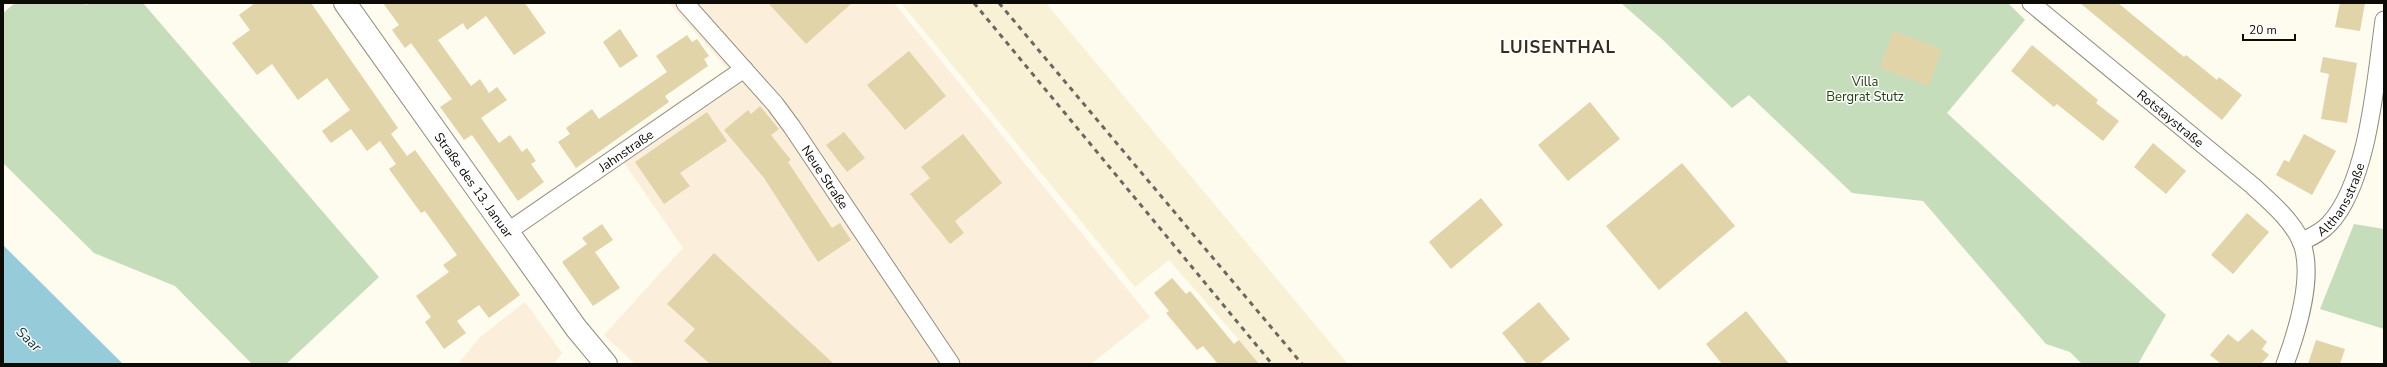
<svg xmlns="http://www.w3.org/2000/svg" width="2387" height="367" font-family="'Nunito Sans',sans-serif">
<style>
.commercial{fill:#fbefdb}
.built{fill:#f9f1d6}
.green{fill:#c6ddbb}
.water{fill:#96ccd9}
.building{fill:#e1d4a9}
.lines{fill:none;stroke-linecap:round;stroke-linejoin:round}
.street-casing{stroke:#928d7b;stroke-width:19}
.primary-casing{stroke:#928d7b;stroke-width:24}
.street{stroke:#fff;stroke-width:17}
.primary{stroke:#fff;stroke-width:22}
.rail{stroke:#6b6861;stroke-width:3;stroke-dasharray:5 5;stroke-linecap:butt}
.labels{text-anchor:middle;stroke-width:3;stroke-linejoin:round;paint-order:stroke}
.park-label{font-size:13px;fill:#20410b;stroke:#fff}
.street-label{font-size:13px;fill:#0d0b06;stroke:#fff}
.water-label{font-size:14px;font-style:italic;fill:#00313c;stroke:#fff}
.district-label{font-size:17px;font-weight:bold;letter-spacing:1px;fill:#332f1f;stroke:#fff}
</style>
<rect width="100%" height="100%" fill="#fefbef"/>
<path class="commercial" d="M 669,3 L 894,3 L 1150,317 L 1091,364 L 635,364 L 604,335 L 683,248 L 613,147 L 727,68 Z
M 525,302 L 562,353 L 554,364 L 458,364 L 480,337 Z"/>
<path class="built" d="M 901,3 L 1046,3 L 1348,364 L 1215,364 L 1215,360 L 1239,340 L 1169,260 L 1135,287 Z"/>
<path class="green" d="M 15,3 L 84,3 L 86,5 L 89,3 L 143,3 L 379,277 L 286,364 L 252,364 L 175,286 L 94,253 L 3,163 L 3,13 Z
M 1621,3 L 2008,3 L 2025,20 L 1947,113 L 2166,315 L 2138,364 L 2082,364 L 2070,352 L 2046,344 L 1923,201 L 1852,193 L 1749,95 L 1732,108 L 1662,39 Z
M 2354,224 L 2384,229 L 2384,329 L 2320,309 Z"/>
<path class="water" d="M 3,245 L 123,364 L 3,364 Z"/>
<path class="building" d="M 255,3 L 311,3 L 398,128 L 391,134 L 407,156 L 415,150 L 520,295 L 489,318 L 479,305 L 457,321 L 466,333 L 444,349 L 425,322 L 431,317 L 416,296 L 449,272 L 443,265 L 457,255 L 425,211 L 421,213 L 389,169 L 396,164 L 380,141 L 367,151 L 351,129 L 331,143 L 322,131 L 350,110 L 327,78 L 298,100 L 272,64 L 257,75 L 232,43 L 250,30 L 239,15 Z
M 383,3 L 525,3 L 546,33 L 514,55 L 486,16 L 467,30 L 463,23 L 438,40 L 471,86 L 480,79 L 489,93 L 497,87 L 507,100 L 481,118 L 499,143 L 510,135 L 522,152 L 527,148 L 536,161 L 531,164 L 544,182 L 518,201 L 472,135 L 464,140 L 440,107 L 452,99 L 411,43 L 405,48 L 392,30 L 399,25 Z
M 768,3 L 852,3 L 806,44 Z
M 2080,3 L 2118,3 L 2184,57 L 2186,55 L 2217,80 L 2219,77 L 2242,95 L 2222,120 Z
M 2340,3 L 2365,3 L 2360,31 L 2335,27 Z
M 620,29 L 638,56 L 620,68 L 603,42 Z
M 1893,31 L 1942,49 L 1929,86 L 1880,68 Z
M 687,35 L 692,42 L 697,39 L 709,56 L 704,59 L 708,66 L 665,96 L 669,102 L 576,168 L 558,142 L 570,134 L 566,128 L 592,109 L 599,119 L 667,72 L 656,56 Z
M 2032,45 L 2098,100 L 2096,103 L 2119,121 L 2103,141 L 2057,104 L 2054,107 L 2011,71 Z
M 909,51 L 946,96 L 905,130 L 867,85 Z
M 2323,57 L 2357,63 L 2347,123 L 2321,119 L 2329,74 L 2320,72 Z
M 1590,102 L 1620,139 L 1568,181 L 1538,145 Z
M 760,106 L 779,129 L 771,135 L 791,160 L 788,162 L 832,228 L 840,223 L 851,240 L 818,262 L 764,178 L 724,130 L 748,110 L 751,114 Z
M 707,112 L 727,141 L 680,173 L 690,186 L 664,204 L 635,162 Z
M 844,132 L 865,158 L 847,172 L 826,145 Z
M 963,134 L 1002,183 L 955,221 L 964,233 L 950,244 L 910,194 L 930,178 L 921,167 Z
M 2304,134 L 2336,151 L 2312,195 L 2276,175 L 2284,160 L 2289,162 Z
M 2153,143 L 2186,171 L 2166,194 L 2134,167 Z
M 1682,163 L 1735,226 L 1659,290 L 1606,226 Z
M 1481,198 L 1503,225 L 1451,269 L 1429,242 Z
M 2247,213 L 2269,232 L 2233,274 L 2211,255 Z
M 602,224 L 613,240 L 595,252 L 620,288 L 593,306 L 562,262 L 587,244 L 582,238 Z
M 714,253 L 834,364 L 710,364 L 684,341 L 695,329 L 667,304 Z
M 1172,278 L 1186,294 L 1190,291 L 1234,344 L 1239,340 L 1259,364 L 1218,364 L 1203,346 L 1197,350 L 1166,313 L 1169,311 L 1154,293 Z
M 1539,302 L 1570,339 L 1539,364 L 1527,364 L 1502,333 Z
M 1746,311 L 1789,364 L 1722,364 L 1706,344 Z
M 2252,329 L 2267,342 L 2262,349 L 2269,355 L 2261,364 L 2221,364 L 2210,355 L 2228,334 L 2238,342 Z
M 2316,340 L 2345,349 L 2340,364 L 2308,364 Z"/>
<g class="lines">
<g class="street-casing">
<g id="street">
<path id="s1" d="M 685,3 L 775,104 L 792,127 L 951,364"/>
<path id="s2" d="M 2031,3 L 2253,186 C 2270,202 2291,219 2301,241 C 2315,274 2297,332 2285,364"/>
<path id="s3" d="M 507,232 L 744,69"/>
<path id="s4" d="M 2301,242 C 2311,237 2322,232 2329,224 C 2369,182 2376,76 2384,20"/>
</g>
</g>
<g class="primary-casing">
<g id="primary">
<path id="s5" d="M 345,3 L 576,328 L 606,364"/>
</g>
</g>
<use href="#street" class="street"/>
<use href="#primary" class="primary"/>
<path class="rail" d="M 974,3 L 1272,364
M 999,3 L 1302,364"/>
</g>
<g class="labels">
<g class="park-label">
<text x="1865" y="86">Villa<tspan x="1865" dy="15">Bergrat Stutz</tspan></text>
</g>
<g class="street-label">
<text dy="5" stroke="none"><textPath href="#s2" startOffset="181">Rotstaystraße</textPath></text>
<text dy="5" stroke="none"><textPath href="#s3" startOffset="144">Jahnstraße</textPath></text>
<text dy="5" stroke="none"><textPath href="#s1" startOffset="224">Neue Straße</textPath></text>
<text dy="5" stroke="none"><textPath href="#s5" startOffset="223">Straße des 13. Januar</textPath></text>
<text dy="5" stroke="none"><textPath href="#s4" startOffset="61">Althansstraße</textPath></text>
</g>
<g class="water-label">
<text transform="translate(29 339) rotate(44)" y="5">Saar</text>
</g>
<g class="district-label">
<text x="1558" y="53">LUISENTHAL</text>
</g>
</g>
<rect width="2387" height="367" fill="none" stroke="#0d0b06" stroke-width="8"/>
<path d="M2243 34v6h52v-6" fill="none" stroke="#0d0b06" stroke-width="2"/>
<text x="2249" y="34" font-size="12" fill="#0d0b06" stroke="#ffffff" stroke-width="3" paint-order="stroke">20 m</text>
</svg>
